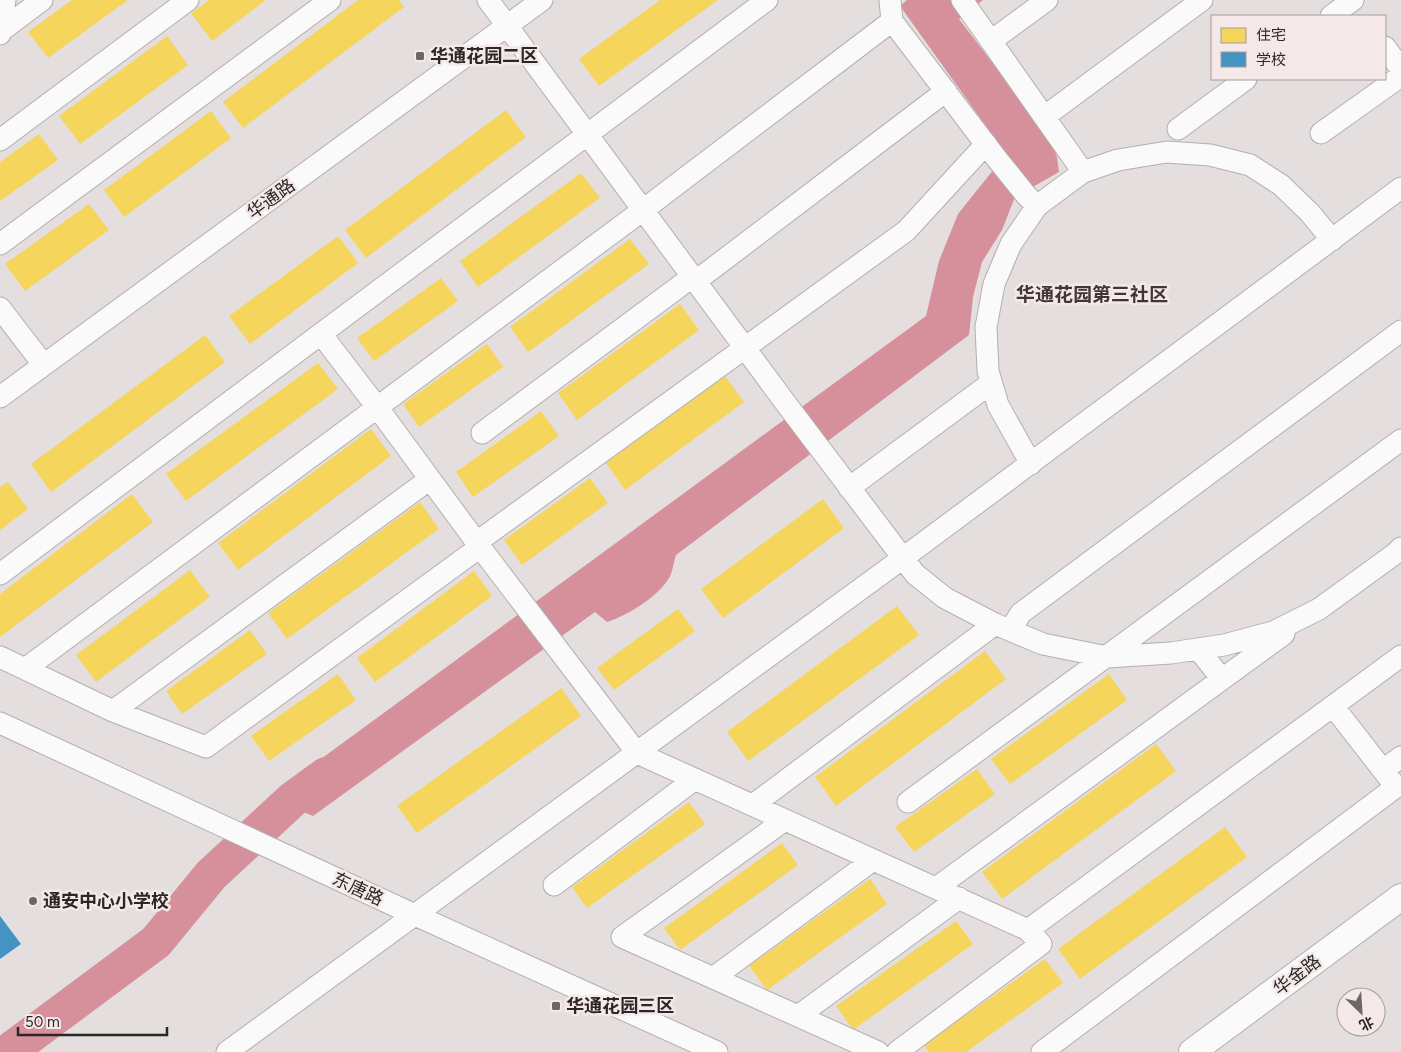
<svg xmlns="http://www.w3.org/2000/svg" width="1401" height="1052" font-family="Figtree,'Noto Sans SC',sans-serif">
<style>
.water{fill:#d5909b}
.homes{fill:#f6d55c}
.schools{fill:#4393c3}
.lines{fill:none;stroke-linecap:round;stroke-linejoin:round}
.river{stroke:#d5909b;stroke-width:36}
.minor-casing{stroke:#b3afaf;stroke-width:23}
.major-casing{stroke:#b3afaf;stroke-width:28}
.minor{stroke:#fbfafa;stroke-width:21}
.major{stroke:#fbfafa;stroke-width:26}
.poi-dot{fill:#6c6767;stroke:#f5e8e9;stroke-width:2}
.labels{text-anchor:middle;stroke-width:5;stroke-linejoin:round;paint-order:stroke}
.poi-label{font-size:18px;font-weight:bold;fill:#2c2727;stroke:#f5e8e9;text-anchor:start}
.street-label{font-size:18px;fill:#2c2727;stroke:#f5e8e9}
.neighbourhood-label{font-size:19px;font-weight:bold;fill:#403637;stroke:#f5e8e9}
</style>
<rect width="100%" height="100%" fill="#e4dede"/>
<path class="water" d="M 907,0 L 983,0 L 959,19 L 1051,140 L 1057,157 L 1059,172 L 1015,197 L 1002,230 L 982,262 L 973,297 L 969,335 L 676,555 C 674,561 673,568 671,574 C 663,594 627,616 607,622 L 595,612 L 313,816 L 269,797 L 926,316 L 939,261 L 958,214 L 1006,154 L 900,6 Z"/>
<path class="homes" d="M 72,0 L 128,0 L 48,58 L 28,32 Z
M 209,0 L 266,0 L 212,41 L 191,13 Z
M 358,0 L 399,0 L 404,7 L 243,128 L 223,102 Z
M 660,0 L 718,0 L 599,86 L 579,59 Z
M 167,36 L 188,65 L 80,144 L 59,116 Z
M 506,110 L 526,137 L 366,258 L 345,230 Z
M 211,111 L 231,138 L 124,217 L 104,190 Z
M 39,134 L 58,160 L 0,201 L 0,162 Z
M 581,173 L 600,198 L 478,287 L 460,261 Z
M 89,204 L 109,230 L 25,291 L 5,264 Z
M 338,236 L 358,263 L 250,344 L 229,316 Z
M 630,239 L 649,264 L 528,352 L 510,327 Z
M 441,278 L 458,301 L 374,361 L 357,338 Z
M 680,304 L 699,330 L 577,420 L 558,393 Z
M 205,335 L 225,362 L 51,492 L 31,464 Z
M 487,344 L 503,367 L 419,427 L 403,404 Z
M 318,363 L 338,389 L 186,501 L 166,474 Z
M 725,376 L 744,402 L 625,490 L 606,463 Z
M 541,411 L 559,436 L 473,497 L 456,472 Z
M 371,429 L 391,456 L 238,570 L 218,543 Z
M 590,478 L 608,503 L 522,565 L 504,540 Z
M 8,482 L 28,509 L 0,530 L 0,487 Z
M 132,494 L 153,522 L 0,637 L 0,594 Z
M 823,499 L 844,528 L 723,618 L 701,589 Z
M 420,502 L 439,529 L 287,639 L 268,613 Z
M 190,570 L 210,597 L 96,682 L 76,655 Z
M 474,571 L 492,596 L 375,682 L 357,658 Z
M 897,606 L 919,635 L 748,761 L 727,732 Z
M 678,609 L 695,631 L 614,690 L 597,668 Z
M 250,630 L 267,654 L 182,714 L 166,691 Z
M 985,651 L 1006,679 L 836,806 L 815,777 Z
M 338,674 L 356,700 L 269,761 L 251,736 Z
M 1109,674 L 1127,700 L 1010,784 L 991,759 Z
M 561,688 L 581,716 L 417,833 L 397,806 Z
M 1156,744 L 1176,771 L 1002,899 L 982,872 Z
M 977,769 L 995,794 L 914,852 L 895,827 Z
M 689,802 L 705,824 L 587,908 L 572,887 Z
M 1225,827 L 1247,857 L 1080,979 L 1058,949 Z
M 782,843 L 798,865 L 680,950 L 664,928 Z
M 870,879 L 887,904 L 767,990 L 749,966 Z
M 956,921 L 973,944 L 853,1030 L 836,1006 Z
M 1045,959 L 1063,983 L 966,1052 L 929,1052 L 924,1045 Z"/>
<path class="schools" d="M 0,916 L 21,944 L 0,959 Z"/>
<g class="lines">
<path class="river" d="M 8,1052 L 156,942 L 211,875 L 293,799 L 326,775"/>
<g class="minor-casing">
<path id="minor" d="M 488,0 L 784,401 L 915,574 L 945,598 L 995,624 L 1043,644 L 1107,657 L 1171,653 L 1224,645 L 1273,632 L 1319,609 L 1396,553 L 1401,548
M 890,0 L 892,21 L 997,159 L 1026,195 L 1037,206
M 962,0 L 1083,172
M 1331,16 L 1353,0
M 2,30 L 42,0
M 0,34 L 5,0
M 991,41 L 1047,0
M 1385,47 L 1401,69
M 1044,117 L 1202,0
M 1178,129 L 1246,79
M 1321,133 L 1401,76
M 0,140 L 188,0
M 0,244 L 330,0
M 696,281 L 946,91
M 0,308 L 43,364
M 321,334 L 377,407 L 480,547 L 637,753 L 1028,930 L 1041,944 L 897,1052
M 0,397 L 542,0
M 482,433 L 692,277
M 1031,464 L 998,405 L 988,371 L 986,327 L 994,284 L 1011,244 L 1037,206 L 1083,172 L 1118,160 L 1167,152 L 1210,155 L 1250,165 L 1281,185 L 1310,213 L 1332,240
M 849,488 L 991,383
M 477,542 L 906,231 L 986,144
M 0,574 L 767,0
M 1010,630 L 1021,613 L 1401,331
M 1198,649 L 1222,679
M 0,657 L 113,711 L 206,747 L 480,547
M 25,669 L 643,210 L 892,21
M 113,711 L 430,479
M 0,723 L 415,915 L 717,1052
M 1383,770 L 1401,757
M 908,802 L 1401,440
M 753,805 L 995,624
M 785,820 L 622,937 L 878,1052
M 554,885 L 695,779
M 936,888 L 1284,634
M 1028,930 L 1401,656
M 713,978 L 873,860
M 798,1016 L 959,898
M 227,1052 L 903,558 L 1401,188
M 1042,1052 L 1396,787 L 1333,706"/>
</g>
<g class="major-casing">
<path id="major" d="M 1192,1052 L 1401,897"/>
</g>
<use href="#minor" class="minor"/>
<use href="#major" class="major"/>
</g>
<g class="poi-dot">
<rect x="415" y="51" width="10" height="10" rx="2.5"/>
<circle cx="33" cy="901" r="5"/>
<rect x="551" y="1001" width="10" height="10" rx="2.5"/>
</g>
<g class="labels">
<g class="poi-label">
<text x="430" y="62">华通花园二区</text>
<text x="43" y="907">通安中心小学校</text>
<text x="566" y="1012">华通花园三区</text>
</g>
<g class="street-label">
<text transform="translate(271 199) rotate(-36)" y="6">华通路</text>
<text transform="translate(358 889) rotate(25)" y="6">东唐路</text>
<text transform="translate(1297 975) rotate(-37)" y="6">华金路</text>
</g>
<g class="neighbourhood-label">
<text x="1092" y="301">华通花园第三社区</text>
</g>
</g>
<rect x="1211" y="15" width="175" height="65" fill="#f5e8e9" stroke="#a59b9b"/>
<rect x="1221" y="28" width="25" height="15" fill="#f6d55c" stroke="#a59b9b"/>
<text x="1256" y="40" font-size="15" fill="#2c2727">住宅</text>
<rect x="1221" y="52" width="25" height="15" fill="#4393c3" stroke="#a59b9b"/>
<text x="1256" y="65" font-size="15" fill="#2c2727">学校</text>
<g transform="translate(1361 1012) rotate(155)"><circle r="24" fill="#f5e8e9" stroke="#a59b9b"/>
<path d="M0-4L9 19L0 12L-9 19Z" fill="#6c6767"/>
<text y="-8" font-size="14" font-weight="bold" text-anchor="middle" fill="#2c2727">北</text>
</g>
<path d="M18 1027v8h149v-8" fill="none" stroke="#2c2727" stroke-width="2.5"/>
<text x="25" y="1027" font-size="15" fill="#2c2727" stroke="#f5e8e9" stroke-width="4" paint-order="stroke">50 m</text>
</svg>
